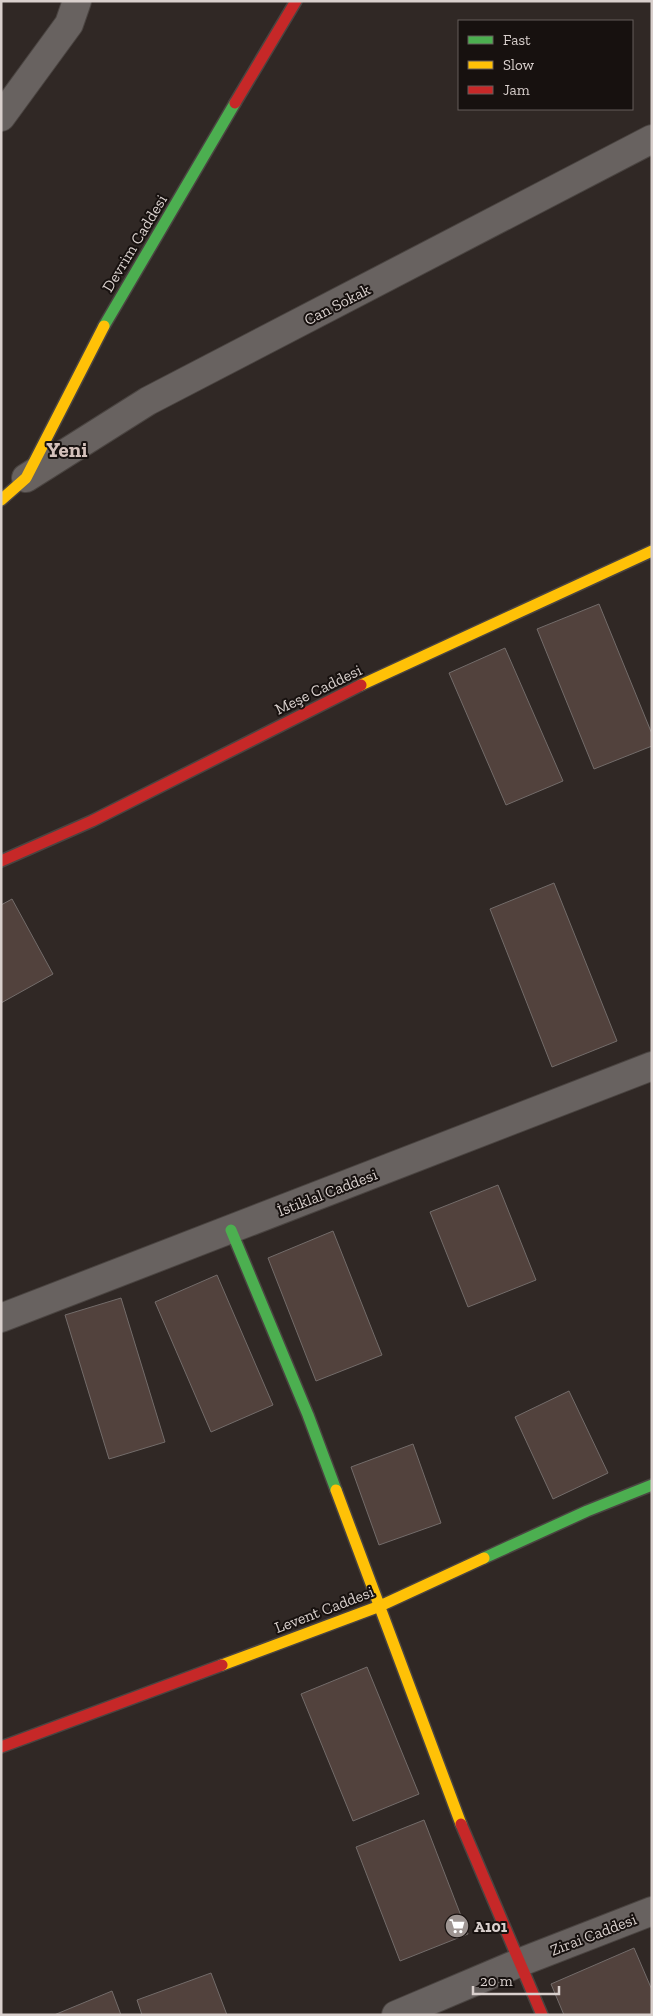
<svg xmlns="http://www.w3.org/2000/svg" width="653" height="2016" font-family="'Zilla Slab',serif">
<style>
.building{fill:#52423d;stroke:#736c6a}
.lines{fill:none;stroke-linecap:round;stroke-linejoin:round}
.street-casing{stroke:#4a4441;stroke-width:30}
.fast-casing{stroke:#4a4441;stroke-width:14}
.slow-casing{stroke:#4a4441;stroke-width:14}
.jam-casing{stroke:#4a4441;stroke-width:14}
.street{stroke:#686260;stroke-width:28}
.fast{stroke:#4caf50;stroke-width:11}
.slow{stroke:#ffc107;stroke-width:11}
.jam{stroke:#c62828;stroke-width:11}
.labels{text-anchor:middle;stroke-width:4;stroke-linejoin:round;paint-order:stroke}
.street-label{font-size:16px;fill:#d9d0cd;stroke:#17110f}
.poi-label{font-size:16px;font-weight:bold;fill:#d9d0cd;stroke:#17110f;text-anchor:start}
.district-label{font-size:21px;font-weight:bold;fill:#d4c1bb;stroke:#17110f}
</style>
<rect width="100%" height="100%" fill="#302825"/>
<path class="building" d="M 599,604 L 652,734 L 652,746 L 594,769 L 537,629 Z
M 505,648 L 563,781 L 506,805 L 449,673 Z
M 554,883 L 617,1041 L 552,1067 L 490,909 Z
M 12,899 L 53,974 L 1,1003 L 1,905 Z
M 498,1185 L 536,1280 L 468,1307 L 430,1212 Z
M 333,1231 L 382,1355 L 316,1381 L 268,1258 Z
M 217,1275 L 273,1405 L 211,1432 L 155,1302 Z
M 121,1298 L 165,1442 L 109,1459 L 65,1315 Z
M 569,1391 L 608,1473 L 553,1499 L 515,1417 Z
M 413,1444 L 441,1523 L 379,1545 L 351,1467 Z
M 367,1667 L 419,1794 L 353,1821 L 301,1694 Z
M 424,1820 L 468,1934 L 400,1961 L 356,1847 Z
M 634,1948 L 652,1990 L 652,2015 L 564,2015 L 551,1984 Z
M 211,1973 L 227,2015 L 142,2015 L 137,2000 Z
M 112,1991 L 121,2015 L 54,2015 Z"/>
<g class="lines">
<g class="street-casing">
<path id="street" d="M 1,117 L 69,24 L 77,1
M 26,478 L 148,401 L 652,139
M 1,1318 L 652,1066
M 396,2015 L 521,1962 L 652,1911"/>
</g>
<g class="fast-casing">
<path id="fast" d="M 104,326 L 235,103
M 231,1230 L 308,1415 L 336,1490
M 484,1558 L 587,1511 L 652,1485"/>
</g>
<g class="slow-casing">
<path id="slow" d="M 1,500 L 26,478 L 104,326
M 361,685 L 652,551
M 336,1490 L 461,1824
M 222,1665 L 380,1606 L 484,1558"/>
</g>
<g class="jam-casing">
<path id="jam" d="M 235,103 L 296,1
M 1,861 L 92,821 L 361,685
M 1,1747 L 222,1665
M 461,1824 L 542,2015"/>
</g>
<use href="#street" class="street"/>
<use href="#fast" class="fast"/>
<use href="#slow" class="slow"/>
<use href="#jam" class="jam"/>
</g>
<defs>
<g id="supermarket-disc" transform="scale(1.25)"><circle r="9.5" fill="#9e9592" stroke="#17110f"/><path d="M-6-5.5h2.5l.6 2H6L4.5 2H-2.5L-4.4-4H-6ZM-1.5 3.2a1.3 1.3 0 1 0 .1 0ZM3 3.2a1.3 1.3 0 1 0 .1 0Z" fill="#fff"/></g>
</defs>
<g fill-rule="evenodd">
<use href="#supermarket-disc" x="457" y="1926"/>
</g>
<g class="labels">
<g class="street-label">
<text transform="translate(134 243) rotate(-59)" y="6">Devrim Caddesi</text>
<text transform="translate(337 304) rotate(-27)" y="6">Can Sokak</text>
<text transform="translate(318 689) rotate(-26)" y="6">Meşe Caddesi</text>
<text transform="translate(327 1192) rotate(-21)" y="6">İstiklal Caddesi</text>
<text transform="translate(324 1609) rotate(-21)" y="6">Levent Caddesi</text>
<text transform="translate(593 1934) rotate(-21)" y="6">Zirai Caddesi</text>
</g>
<g class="poi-label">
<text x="474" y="1932">A101</text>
</g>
<g class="district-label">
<text x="67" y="457">Yeni</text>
</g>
</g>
<rect width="653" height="2016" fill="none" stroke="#d9d0cd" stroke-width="5"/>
<rect x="458" y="20" width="175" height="90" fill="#17110f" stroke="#655d5b"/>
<rect x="468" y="36" width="25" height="8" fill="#4caf50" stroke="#655d5b"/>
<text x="503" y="45" font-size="15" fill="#d9d0cd">Fast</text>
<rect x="468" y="61" width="25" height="8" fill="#ffc107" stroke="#655d5b"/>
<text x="503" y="70" font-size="15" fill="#d9d0cd">Slow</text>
<rect x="468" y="86" width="25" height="8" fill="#c62828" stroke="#655d5b"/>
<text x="503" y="95" font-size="15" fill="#d9d0cd">Jam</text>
<path d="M473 1986v8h86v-8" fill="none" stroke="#d9d0cd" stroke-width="2.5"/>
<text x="480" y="1986" font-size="15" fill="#d9d0cd" stroke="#17110f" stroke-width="4" paint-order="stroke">20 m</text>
</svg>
